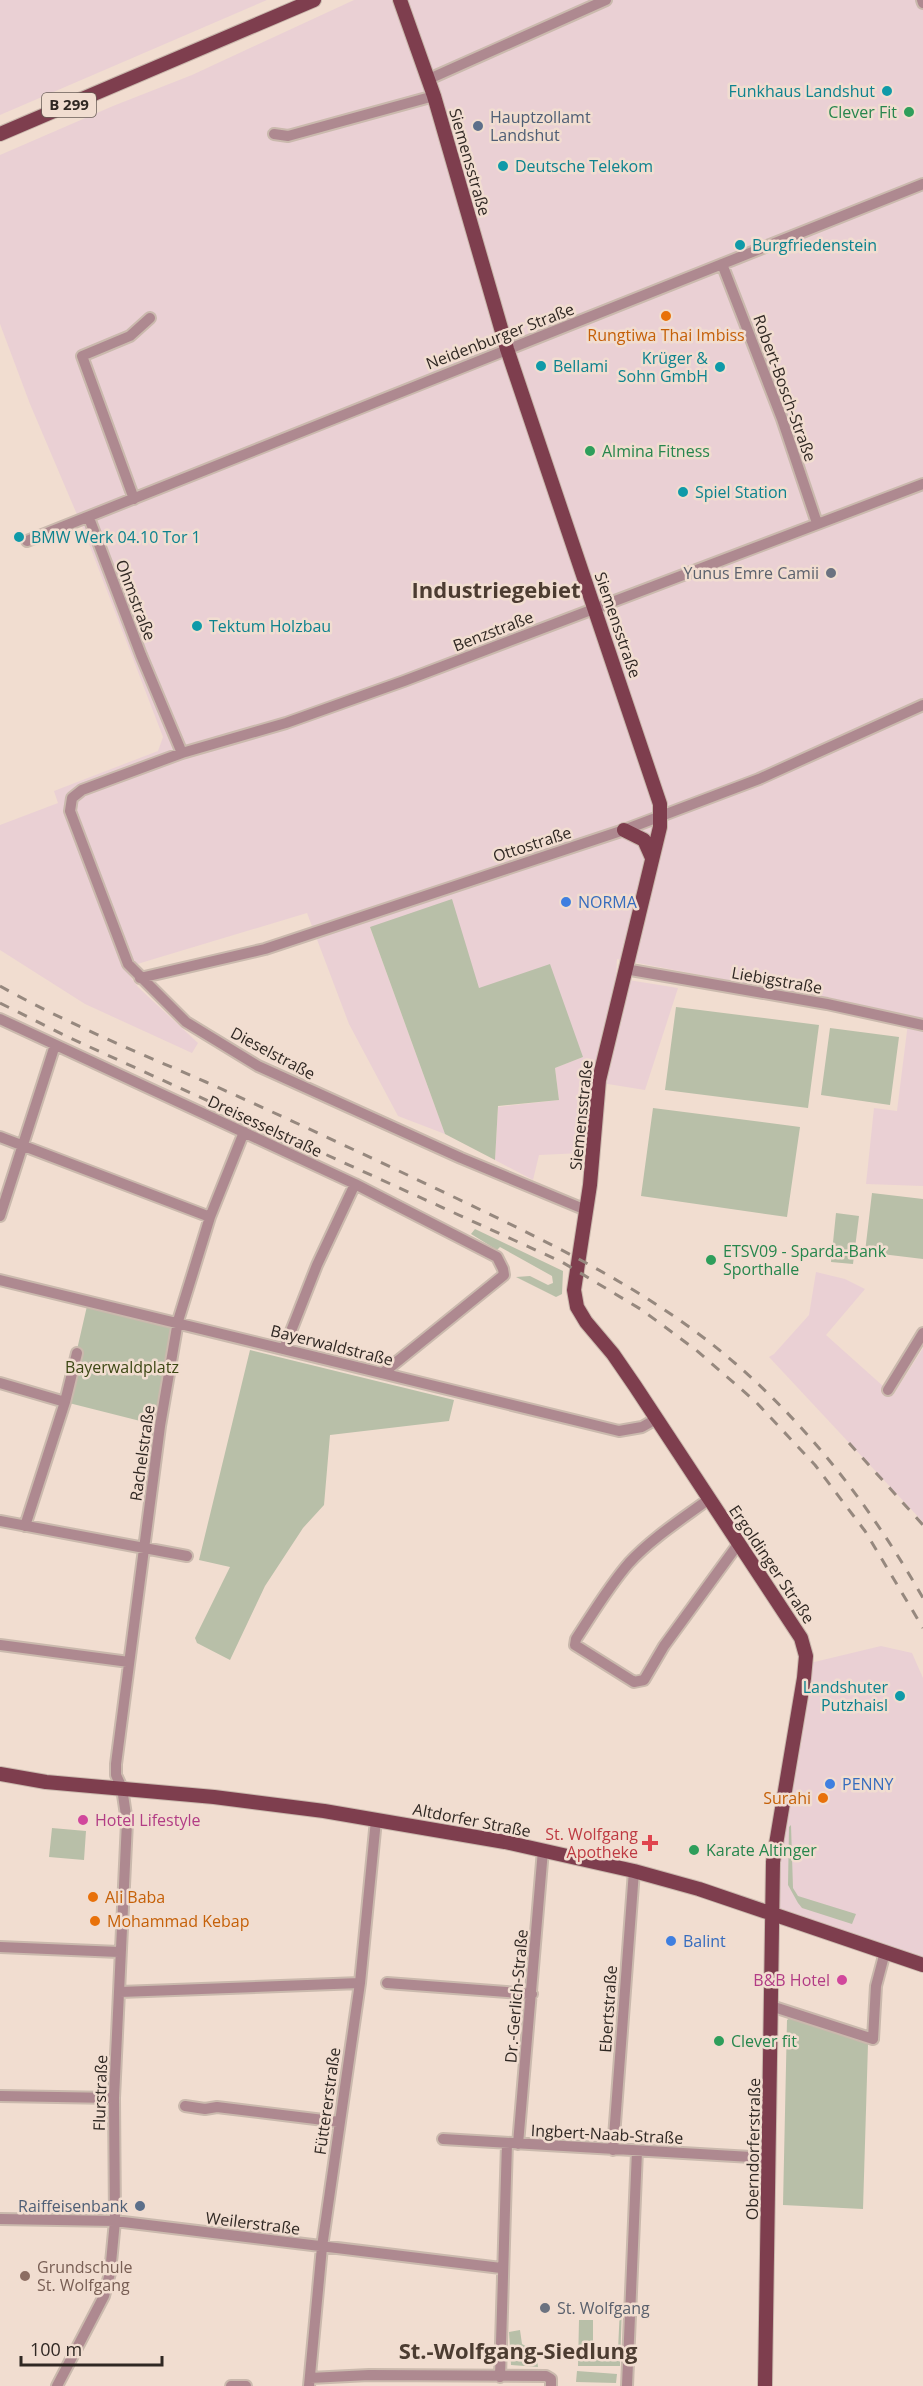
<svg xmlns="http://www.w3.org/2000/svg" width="923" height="2386" font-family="'Open Sans',sans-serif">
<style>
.commercial{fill:#ead0d4}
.green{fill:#b8bfa8}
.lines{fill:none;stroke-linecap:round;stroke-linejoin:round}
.minor-casing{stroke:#cab9ad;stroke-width:14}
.major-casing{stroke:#cab9ad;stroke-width:16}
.minor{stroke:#ae8990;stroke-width:10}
.major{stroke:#7e3e4e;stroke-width:14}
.rail{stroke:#96887e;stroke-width:3;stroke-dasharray:10 10;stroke-linecap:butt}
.culture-dot{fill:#0f9aa8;stroke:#f1ddd0;stroke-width:2}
.leisure-dot{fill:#2e9e5b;stroke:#f1ddd0;stroke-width:2}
.service-dot{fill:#5c6f8a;stroke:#f1ddd0;stroke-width:2}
.food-dot{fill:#e8710a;stroke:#f1ddd0;stroke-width:2}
.worship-dot{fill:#6b7280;stroke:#f1ddd0;stroke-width:2}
.shop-dot{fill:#3f7fe0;stroke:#f1ddd0;stroke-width:2}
.hotel-dot{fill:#d1479c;stroke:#f1ddd0;stroke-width:2}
.health-dot{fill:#e0444e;stroke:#f1ddd0;stroke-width:2}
.education-dot{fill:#8d6e63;stroke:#f1ddd0;stroke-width:2}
.labels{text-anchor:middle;stroke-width:5;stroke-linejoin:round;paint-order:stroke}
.shield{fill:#f1ddd0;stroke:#6a5e57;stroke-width:1.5}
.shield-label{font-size:15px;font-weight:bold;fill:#302823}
.culture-label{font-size:16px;fill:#0d838f;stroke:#f1ddd0;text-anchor:start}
.leisure-label{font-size:16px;fill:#27864d;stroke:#f1ddd0;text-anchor:start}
.service-label{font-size:16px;fill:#4e5e75;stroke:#f1ddd0;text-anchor:start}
.street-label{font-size:16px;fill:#302823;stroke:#f1ddd0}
.food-label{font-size:16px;fill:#c56008;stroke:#f1ddd0;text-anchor:start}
.worship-label{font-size:16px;fill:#5b616d;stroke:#f1ddd0;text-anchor:end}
.shop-label{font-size:16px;fill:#366cbe;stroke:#f1ddd0;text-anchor:start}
.park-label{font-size:16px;fill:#3c4714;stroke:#f1ddd0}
.hotel-label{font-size:16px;fill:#b23c85;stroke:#f1ddd0;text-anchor:start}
.health-label{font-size:16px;fill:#be3a42;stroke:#f1ddd0;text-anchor:end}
.education-label{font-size:16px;fill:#785e54;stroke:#f1ddd0;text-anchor:start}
.district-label{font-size:22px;font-weight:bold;fill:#4c3c31;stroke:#f1ddd0}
</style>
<rect width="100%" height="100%" fill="#f1ddd0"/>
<path class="commercial" d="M 0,0 L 267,0 L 0,115 Z
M 354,0 L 923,0 L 923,1186 L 866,1184 L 874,1108 L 897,1111 L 909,1015 L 617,959 L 616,978 L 678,988 L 645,1090 L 589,1081 L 582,1153 L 539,1155 L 533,1180 L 495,1160 L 498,1107 L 559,1100 L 555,1068 L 583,1057 L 479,988 L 370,927 L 445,1134 L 398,1116 L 349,1024 L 307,913 L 124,968 L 138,987 L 198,1043 L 192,1053 L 85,1004 L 0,950 L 0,825 L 58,803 L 54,791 L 158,751 L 163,737 L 84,531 L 30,404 L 0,324 L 0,155 L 113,106 L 192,75 Z
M 816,1272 L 845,1279 L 865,1289 L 826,1335 L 893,1395 L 923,1348 L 923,1522 L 769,1357 L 774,1354 L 809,1315 Z
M 881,1646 L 912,1653 L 923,1678 L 923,1965 L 774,1914 L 786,1793 L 806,1664 Z"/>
<path class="green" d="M 452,899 L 479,988 L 550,964 L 583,1057 L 555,1068 L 559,1100 L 498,1106 L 495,1160 L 445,1134 L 370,927 Z
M 676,1007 L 819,1025 L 808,1108 L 665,1090 Z
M 830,1028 L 899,1037 L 890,1105 L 821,1095 Z
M 653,1108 L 800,1127 L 787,1217 L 641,1196 Z
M 872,1193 L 923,1199 L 923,1259 L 865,1252 Z
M 836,1213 L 859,1216 L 853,1264 L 831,1262 Z
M 475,1229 L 563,1271 L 562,1294 L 556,1297 L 516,1277 L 530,1276 L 548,1285 L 553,1283 L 552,1276 L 500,1247 L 497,1250 L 471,1234 Z
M 87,1306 L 178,1321 L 160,1426 L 65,1402 Z
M 250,1350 L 454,1400 L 449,1421 L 330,1435 L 324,1505 L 303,1528 L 265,1586 L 230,1660 L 197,1643 L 195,1638 L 230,1567 L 199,1560 Z
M 791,1825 L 793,1888 L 798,1896 L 856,1914 L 852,1924 L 802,1908 L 798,1903 L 788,1885 L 789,1827 Z
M 52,1828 L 86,1831 L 84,1860 L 49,1857 Z
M 792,2017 L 868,2044 L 863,2209 L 783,2205 L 787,2020 Z
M 622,2306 L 620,2366 L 578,2366 L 579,2320 L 593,2320 L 593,2349 L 618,2350 L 620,2307 Z
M 520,2330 L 522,2344 L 536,2352 L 538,2367 L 511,2365 L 509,2332 Z
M 577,2371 L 617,2374 L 616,2383 L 576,2382 Z"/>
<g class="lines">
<g class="minor-casing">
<path id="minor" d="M 922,0 L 923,3
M 429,79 L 606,0
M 274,134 L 288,136 L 434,96
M 722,264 L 782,419 L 817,523
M 134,499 L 82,356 L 130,336 L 150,318
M 89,518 L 141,655 L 182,753
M 27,541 L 923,184
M 625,969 L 827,1004 L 923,1025
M 140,978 L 265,949 L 624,830 L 759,779 L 923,705
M 0,1019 L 355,1184 L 497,1257 L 503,1269 L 504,1275 L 383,1373
M 0,1137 L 210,1217
M 586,1210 L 461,1158 L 258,1066 L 186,1022 L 128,964 L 70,811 L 72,798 L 82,790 L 182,753 L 286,723 L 404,681 L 923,484
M 0,1216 L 55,1045
M 0,1280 L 619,1431 L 642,1427 L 656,1419
M 284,1349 L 317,1265 L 355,1184
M 0,1383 L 65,1402
M 888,1390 L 923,1333
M 709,1499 C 682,1519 652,1538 629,1563 C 609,1586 593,1613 576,1639 L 575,1645 L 634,1682 L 644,1680 L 664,1646 L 739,1543
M 0,1521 L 187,1556
M 25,1526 L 65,1402 L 77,1353
M 0,1645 L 129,1662
M 0,1947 L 119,1952
M 387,1983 L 532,1994
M 120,1992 L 360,1983
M 771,2006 L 873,2039 L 876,1986 L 885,1952
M 0,2096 L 114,2098
M 185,2106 L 205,2109 L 217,2107 L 340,2122
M 443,2139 L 769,2158
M 518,2144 L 543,1850
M 613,2150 L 634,1871
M 0,2219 L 115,2221 L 501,2268
M 500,2377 L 507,2143
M 310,2378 L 369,2375 L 546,2376 L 551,2379 L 551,2386
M 57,2386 L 104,2296 L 110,2273 L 115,2221 L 114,2098 L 127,1822 L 122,1788 L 116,1775 L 116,1764 L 160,1426 L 178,1321 L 210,1217 L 244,1132
M 231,2386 L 246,2386
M 309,2386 L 322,2247 L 360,1983 L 376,1820
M 627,2386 L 637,2151"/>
</g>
<g class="major-casing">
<path id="major" d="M 400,0 L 434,96 L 507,349 L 660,804 L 660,827 L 599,1080 L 590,1185 L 574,1290 L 577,1307 L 586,1322 L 613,1354 L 635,1386 L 801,1638 L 806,1656 L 804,1678 L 773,1862 L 765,2386
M 0,134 L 314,0
M 624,830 L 644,840 L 652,858
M 0,1774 L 46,1782 L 214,1797 L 324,1811 L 505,1842 L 634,1871 L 699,1889 L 923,1965"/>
</g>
<use href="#minor" class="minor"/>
<use href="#major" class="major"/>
<path class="rail" d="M 0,986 C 66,1023 137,1052 206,1082 C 291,1120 374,1159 458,1199 C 556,1246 653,1292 736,1364 C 812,1430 873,1510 923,1598
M 0,1003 L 70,1038 L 562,1262 L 642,1310 L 696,1350 L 756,1402 L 815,1465 L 865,1531 L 923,1628
M 849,1443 L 923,1525"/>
</g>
<g class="culture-dot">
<circle cx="887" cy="91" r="6"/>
<circle cx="503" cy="166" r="6"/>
<circle cx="740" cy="245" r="6"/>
<circle cx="541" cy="366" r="6"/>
<circle cx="720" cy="367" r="6"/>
<circle cx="683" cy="492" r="6"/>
<circle cx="19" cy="537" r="6"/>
<circle cx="197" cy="626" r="6"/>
<circle cx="900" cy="1696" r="6"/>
</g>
<g class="leisure-dot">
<circle cx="909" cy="112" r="6"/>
<circle cx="590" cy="451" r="6"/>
<circle cx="711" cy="1260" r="6"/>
<circle cx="694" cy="1850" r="6"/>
<circle cx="719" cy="2041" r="6"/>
</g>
<g class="service-dot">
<circle cx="478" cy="126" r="6"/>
<circle cx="140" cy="2206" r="6"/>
</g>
<g class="food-dot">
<circle cx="666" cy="316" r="6"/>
<circle cx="823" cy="1798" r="6"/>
<circle cx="93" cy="1897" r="6"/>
<circle cx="95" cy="1921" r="6"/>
</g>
<g class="worship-dot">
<circle cx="831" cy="573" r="6"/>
<circle cx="545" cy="2308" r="6"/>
</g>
<g class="shop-dot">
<circle cx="566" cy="902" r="6"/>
<circle cx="830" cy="1784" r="6"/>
<circle cx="671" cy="1941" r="6"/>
</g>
<g class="hotel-dot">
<circle cx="83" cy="1820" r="6"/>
<circle cx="842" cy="1980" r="6"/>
</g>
<path class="health-dot" d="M647 1834h6v6h6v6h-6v6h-6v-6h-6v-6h6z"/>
<circle class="education-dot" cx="25" cy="2276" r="6"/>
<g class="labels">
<rect class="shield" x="42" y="93" width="54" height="24" rx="4.5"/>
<g class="shield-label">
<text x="69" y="110">B 299</text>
</g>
<g class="culture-label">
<text x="875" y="97" text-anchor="end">Funkhaus Landshut</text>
<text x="515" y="172">Deutsche Telekom</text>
<text x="752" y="251">Burgfriedenstein</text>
<text x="708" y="364" text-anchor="end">Krüger &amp;<tspan x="708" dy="18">Sohn GmbH</tspan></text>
<text x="553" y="372">Bellami</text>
<text x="695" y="498">Spiel Station</text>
<text x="31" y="543">BMW Werk 04.10 Tor 1</text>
<text x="209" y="632">Tektum Holzbau</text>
<text x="888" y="1693" text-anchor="end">Landshuter<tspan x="888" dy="18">Putzhaisl</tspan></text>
</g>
<g class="leisure-label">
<text x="897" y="118" text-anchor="end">Clever Fit</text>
<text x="602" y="457">Almina Fitness</text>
<text x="723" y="1257">ETSV09 - Sparda-Bank<tspan x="723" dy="18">Sporthalle</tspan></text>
<text x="706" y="1856">Karate Altinger</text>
<text x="731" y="2047">Clever fit</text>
</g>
<g class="service-label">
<text x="490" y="123">Hauptzollamt<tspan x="490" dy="18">Landshut</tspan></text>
<text x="128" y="2212" text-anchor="end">Raiffeisenbank</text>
</g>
<g class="street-label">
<text transform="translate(470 162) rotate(74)" y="6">Siemensstraße</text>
<text transform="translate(500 336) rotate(-21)" y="6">Neidenburger Straße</text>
<text transform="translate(785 388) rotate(70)" y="6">Robert-Bosch-Straße</text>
<text transform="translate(136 600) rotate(69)" y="6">Ohmstraße</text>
<text transform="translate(618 625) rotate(71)" y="6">Siemensstraße</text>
<text transform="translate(493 631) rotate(-21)" y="6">Benzstraße</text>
<text transform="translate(532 844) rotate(-18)" y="6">Ottostraße</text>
<text transform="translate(777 980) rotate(10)" y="6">Liebigstraße</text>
<text transform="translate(273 1053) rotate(28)" y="6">Dieselstraße</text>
<text transform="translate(581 1115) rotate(-84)" y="6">Siemensstraße</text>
<text transform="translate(265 1126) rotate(25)" y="6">Dreisesselstraße</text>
<text transform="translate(332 1345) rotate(14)" y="6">Bayerwaldstraße</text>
<text transform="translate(142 1453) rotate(-82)" y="6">Rachelstraße</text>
<text transform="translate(772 1564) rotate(56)" y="6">Ergoldinger Straße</text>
<text transform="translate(472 1820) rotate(11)" y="6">Altdorfer Straße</text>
<text transform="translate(516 1996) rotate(-85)" y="6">Dr.-Gerlich-Straße</text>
<text transform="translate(608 2009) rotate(-86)" y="6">Ebertstraße</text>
<text transform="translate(100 2093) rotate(-88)" y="6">Flurstraße</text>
<text transform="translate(327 2101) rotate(-82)" y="6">Füttererstraße</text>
<text transform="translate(607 2134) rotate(3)" y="6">Ingbert-Naab-Straße</text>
<text transform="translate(753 2149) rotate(-89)" y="6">Oberndorferstraße</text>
<text transform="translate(253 2223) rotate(7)" y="6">Weilerstraße</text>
</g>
<g class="food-label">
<text x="666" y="341" text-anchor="middle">Rungtiwa Thai Imbiss</text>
<text x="811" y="1804" text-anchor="end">Surahi</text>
<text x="105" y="1903">Ali Baba</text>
<text x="107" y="1927">Mohammad Kebap</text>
</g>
<g class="worship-label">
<text x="819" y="579">Yunus Emre Camii</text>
<text x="557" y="2314" text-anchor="start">St. Wolfgang</text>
</g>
<g class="shop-label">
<text x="578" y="908">NORMA</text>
<text x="842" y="1790">PENNY</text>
<text x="683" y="1947">Balint</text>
</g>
<g class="park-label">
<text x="122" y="1373">Bayerwaldplatz</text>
</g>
<g class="hotel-label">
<text x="95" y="1826">Hotel Lifestyle</text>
<text x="830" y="1986" text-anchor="end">B&amp;B Hotel</text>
</g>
<g class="health-label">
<text x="638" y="1840">St. Wolfgang<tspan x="638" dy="18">Apotheke</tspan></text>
</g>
<g class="education-label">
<text x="37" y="2273">Grundschule<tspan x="37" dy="18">St. Wolfgang</tspan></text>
</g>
<g class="district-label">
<text x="496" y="598">Industriegebiet</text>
<text x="518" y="2359">St.-Wolfgang-Siedlung</text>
</g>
</g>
<path d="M21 2356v9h141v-9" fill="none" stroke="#302823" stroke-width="3"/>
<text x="30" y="2356" font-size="18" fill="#302823" stroke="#f1ddd0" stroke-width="4.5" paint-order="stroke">100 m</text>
</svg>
